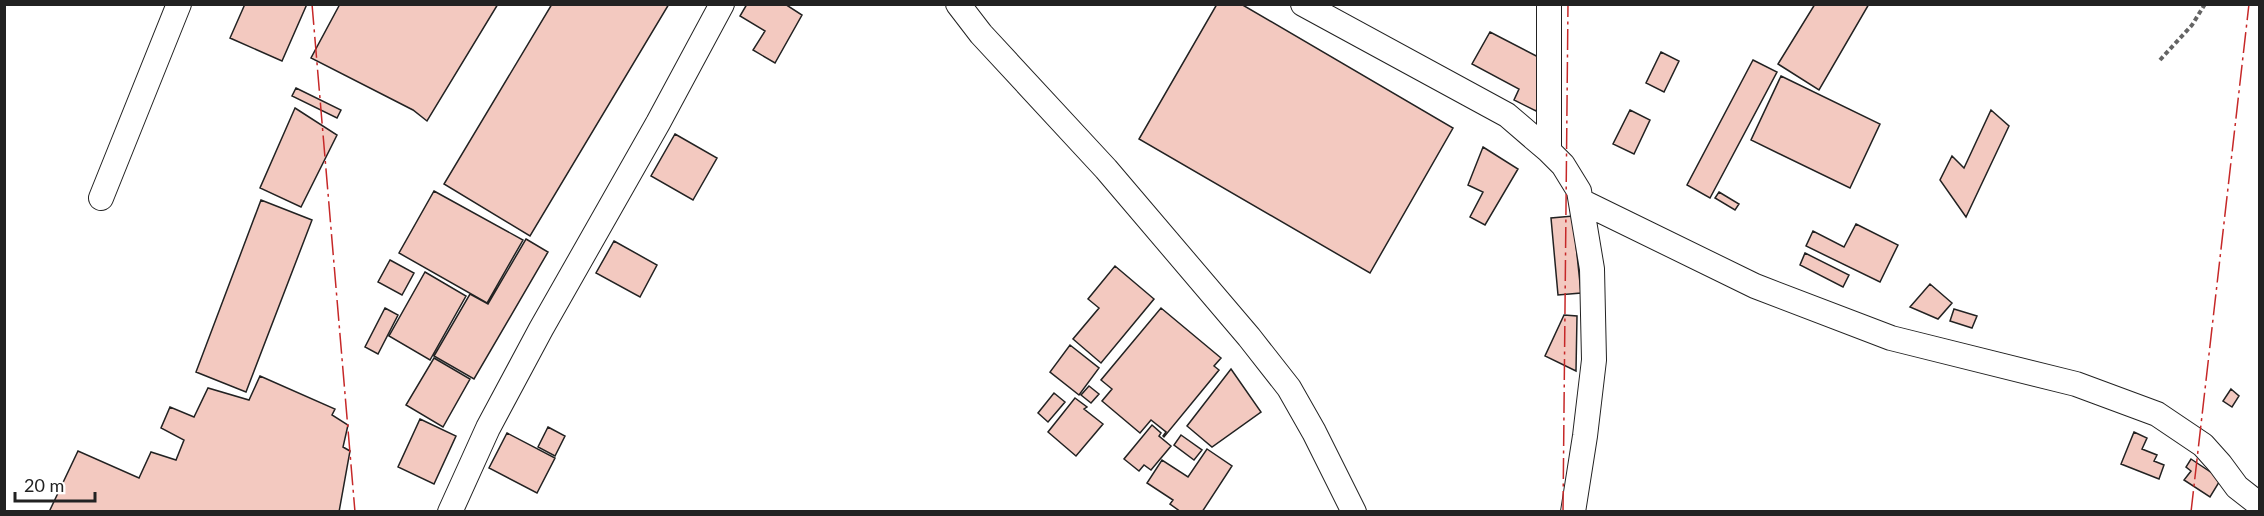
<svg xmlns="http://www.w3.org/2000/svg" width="2264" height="516" font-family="Lato,sans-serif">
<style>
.building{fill:#f3c9c0;stroke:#222;stroke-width:1.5}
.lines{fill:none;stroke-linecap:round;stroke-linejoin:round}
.street-casing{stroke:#222;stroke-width:26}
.path{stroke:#646464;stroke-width:4;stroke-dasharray:4.5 3;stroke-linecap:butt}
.street{stroke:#fff;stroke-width:24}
.power{stroke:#c62828;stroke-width:1.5;stroke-dasharray:21 4.5 3 4.5;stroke-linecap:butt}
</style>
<rect width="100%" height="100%" fill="#fff"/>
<path class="building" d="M 245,4 L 307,4 L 282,61 L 230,38 Z
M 340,4 L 498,4 L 427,121 L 413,110 L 311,58 Z
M 552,4 L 669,4 L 530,236 L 444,184 Z
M 747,4 L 785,4 L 802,15 L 775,63 L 753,50 L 765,31 L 740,16 Z
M 1217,4 L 1241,4 L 1453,128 L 1370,273 L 1139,139 Z
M 1815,4 L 1869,4 L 1819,90 L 1778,64 Z
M 1490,32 L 1544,60 L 1540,88 L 1537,97 L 1541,99 L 1536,111 L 1514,100 L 1519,89 L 1472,64 Z
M 1661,52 L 1679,61 L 1664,92 L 1646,83 Z
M 1753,60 L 1777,72 L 1710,198 L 1687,185 Z
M 1781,76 L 1880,124 L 1850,188 L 1751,140 Z
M 296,88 L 341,110 L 337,118 L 292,96 Z
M 295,108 L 337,135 L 301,207 L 260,188 Z
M 1630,110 L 1650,120 L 1634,154 L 1613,144 Z
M 1991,110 L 2009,126 L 1966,217 L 1940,180 L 1952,156 L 1964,168 Z
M 675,134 L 717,158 L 693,200 L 651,176 Z
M 1483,147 L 1518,169 L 1485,225 L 1470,217 L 1483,192 L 1468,185 Z
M 434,191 L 523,240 L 487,303 L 399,253 Z
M 1719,192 L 1739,204 L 1735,210 L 1715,198 Z
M 261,200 L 312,220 L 246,392 L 196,372 Z
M 1573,216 L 1581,293 L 1558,295 L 1551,218 Z
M 1856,224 L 1898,245 L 1880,282 L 1806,246 L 1813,231 L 1844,247 Z
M 526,239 L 548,252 L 474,379 L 434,356 L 470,294 L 488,304 Z
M 614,241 L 657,265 L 640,297 L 596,273 Z
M 1805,253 L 1849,275 L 1843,287 L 1800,265 Z
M 390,260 L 414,273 L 402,295 L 378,282 Z
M 1115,266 L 1154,299 L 1101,363 L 1073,339 L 1099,308 L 1088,299 Z
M 425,272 L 466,296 L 430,360 L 389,336 Z
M 1930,284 L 1952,303 L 1938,319 L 1910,307 Z
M 385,308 L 398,315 L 378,354 L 365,347 Z
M 1161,308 L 1221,358 L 1214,366 L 1219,370 L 1164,437 L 1163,436 L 1166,432 L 1151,420 L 1140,433 L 1102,401 L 1112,389 L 1101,380 Z
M 1954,309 L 1977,316 L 1972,328 L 1950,321 Z
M 1564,315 L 1577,316 L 1576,371 L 1545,356 Z
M 1070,345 L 1099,368 L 1079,395 L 1050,372 Z
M 434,358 L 470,379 L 443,427 L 406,405 Z
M 1231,369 L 1261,412 L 1212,447 L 1187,426 Z
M 260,376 L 335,409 L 332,415 L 348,425 L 343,447 L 350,451 L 339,512 L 49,512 L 78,451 L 139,478 L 151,452 L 176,460 L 184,440 L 161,428 L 170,407 L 194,417 L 208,388 L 249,400 Z
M 1089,386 L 1099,394 L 1091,403 L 1081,395 Z
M 2231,389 L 2239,396 L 2232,407 L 2223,401 Z
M 1054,393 L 1065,402 L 1048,422 L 1038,413 Z
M 1075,398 L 1087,407 L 1084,409 L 1103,424 L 1076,456 L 1048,432 Z
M 420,419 L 456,436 L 434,484 L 398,467 Z
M 1152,425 L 1161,433 L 1159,436 L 1171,446 L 1151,470 L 1144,465 L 1139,471 L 1124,459 Z
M 548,427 L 565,436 L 555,456 L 538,447 Z
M 2134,432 L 2147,438 L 2142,449 L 2157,455 L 2154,461 L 2164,465 L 2159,479 L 2121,464 Z
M 507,433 L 555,458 L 537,493 L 489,468 Z
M 1181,435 L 1202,450 L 1194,460 L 1174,445 Z
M 1207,449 L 1232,466 L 1202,512 L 1181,512 L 1170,504 L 1173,500 L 1147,483 L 1162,460 L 1188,477 Z
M 2191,459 L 2221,479 L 2210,497 L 2184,480 L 2191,471 L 2186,467 Z"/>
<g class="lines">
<g class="street-casing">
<path id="street" d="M 958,4 L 981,34 L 1106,169 L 1249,337 L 1289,388 L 1314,432 L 1354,512
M 1303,4 L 1507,115 L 1549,151 L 1563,165 L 1579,191 L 1592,269 L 1594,360 L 1585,436 L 1573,512
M 1549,4 L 1549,151
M 101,198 L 179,4
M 1581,201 L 1755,286 L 1891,338 L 2076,384 L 2157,414 L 2203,445 L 2220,464 L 2237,487 L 2260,505
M 450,512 L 488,428 L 541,329 L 658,123 L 722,4"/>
</g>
<path class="path" d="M 2160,60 L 2192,25 L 2205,4"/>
<use href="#street" class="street"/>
<path class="power" d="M 312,4 L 355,512
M 1563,512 L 1568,4
M 2191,512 L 2249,4"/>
</g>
<rect width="2264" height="516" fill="none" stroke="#222222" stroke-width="12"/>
<path d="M15 492v9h80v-9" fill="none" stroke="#222222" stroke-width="3"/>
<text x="24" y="492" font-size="18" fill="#222222" stroke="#ffffff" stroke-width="4.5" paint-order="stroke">20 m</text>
</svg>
